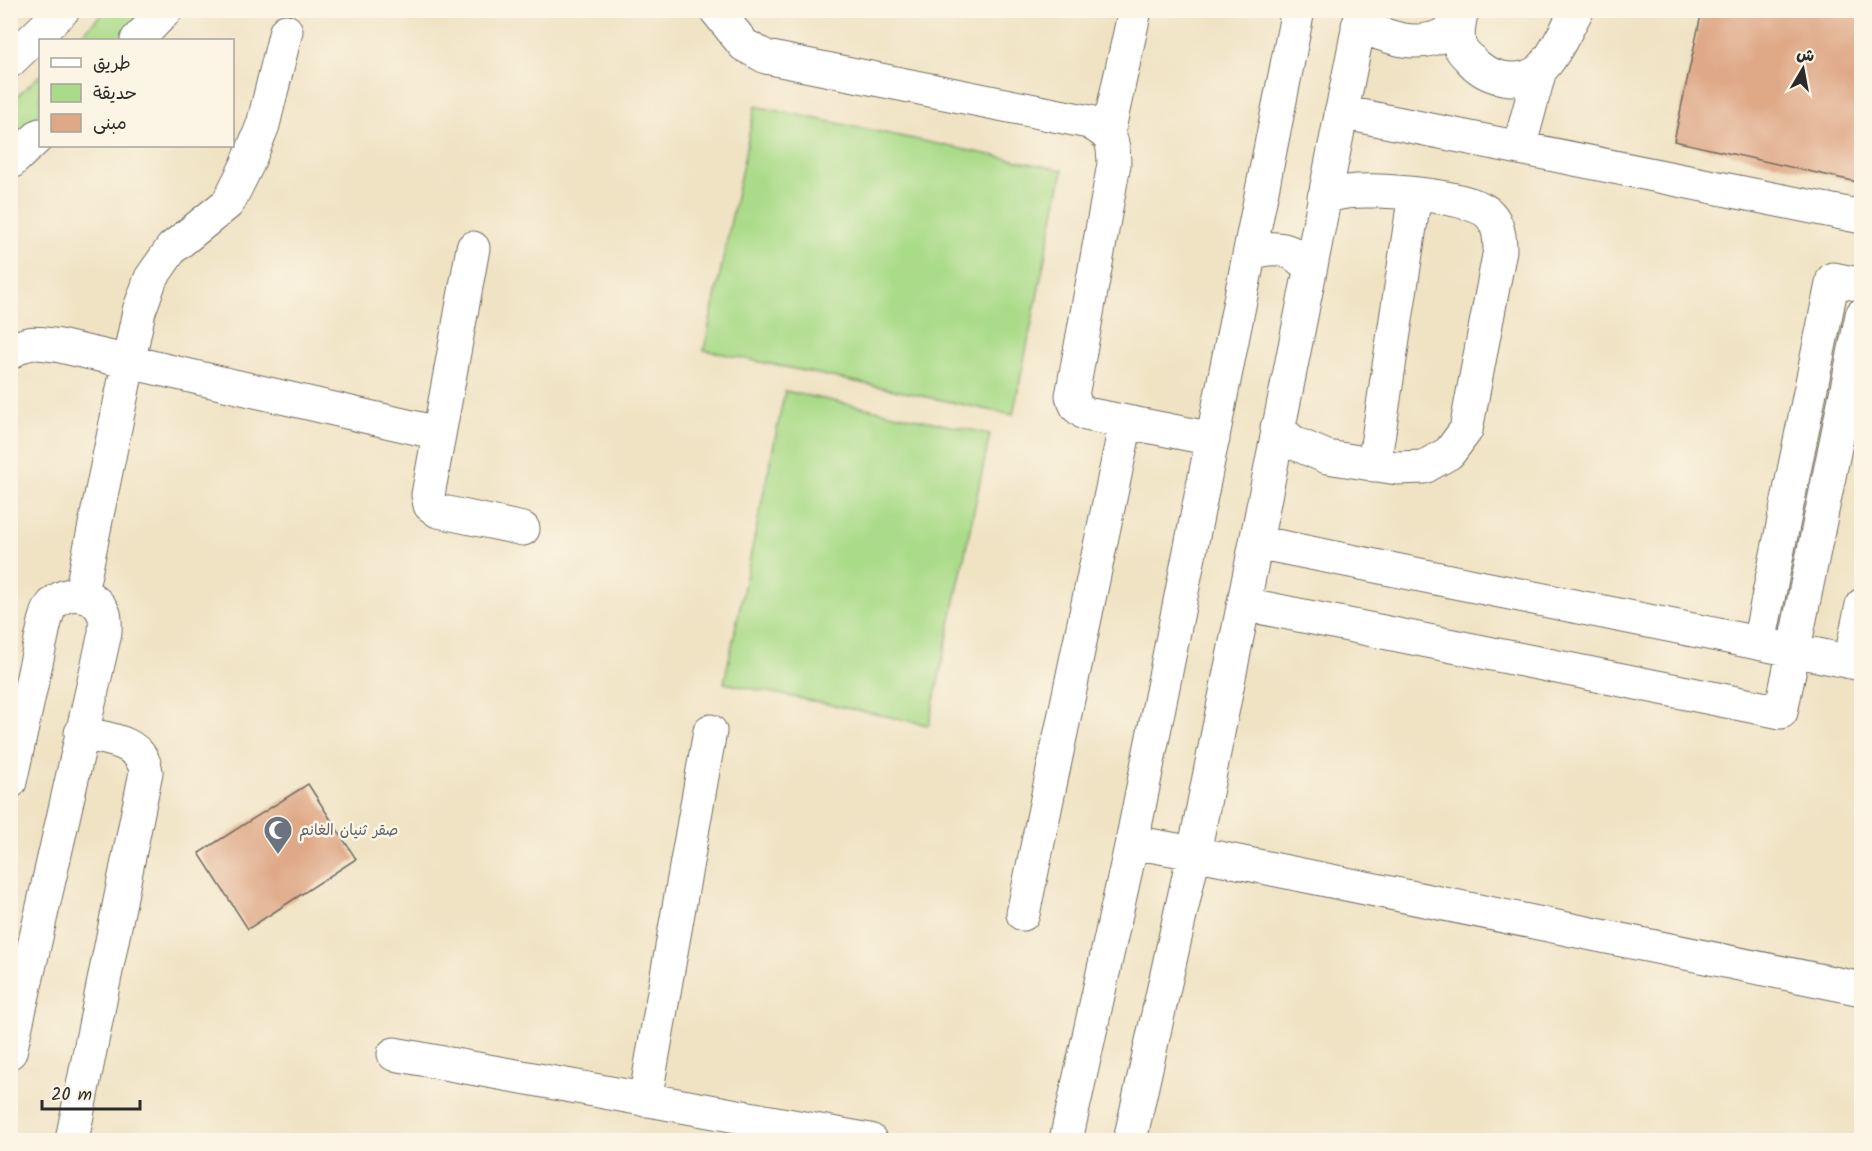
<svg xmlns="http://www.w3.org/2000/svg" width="1872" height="1151" font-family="Kalam,'Playpen Sans Arabic',sans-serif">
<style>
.green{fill:#aadb89;stroke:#6a835a;stroke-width:1.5}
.building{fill:#dfa988}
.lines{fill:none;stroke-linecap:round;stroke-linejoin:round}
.minor-casing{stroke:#706b61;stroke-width:35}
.minor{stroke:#fff;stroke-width:33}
.labels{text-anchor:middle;stroke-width:5;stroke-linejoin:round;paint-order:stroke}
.worship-label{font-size:15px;fill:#5b616d;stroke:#fcf5e5;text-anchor:start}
</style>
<rect width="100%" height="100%" fill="#fcf5e5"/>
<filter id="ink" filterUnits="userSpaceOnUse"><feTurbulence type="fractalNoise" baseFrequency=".0167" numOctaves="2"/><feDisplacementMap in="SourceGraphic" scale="12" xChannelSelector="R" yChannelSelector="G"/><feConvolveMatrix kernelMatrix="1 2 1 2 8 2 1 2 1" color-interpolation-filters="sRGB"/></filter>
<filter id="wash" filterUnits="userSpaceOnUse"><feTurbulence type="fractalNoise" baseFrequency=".008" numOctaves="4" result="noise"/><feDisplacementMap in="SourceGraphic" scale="24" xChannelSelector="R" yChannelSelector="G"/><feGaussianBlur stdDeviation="1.35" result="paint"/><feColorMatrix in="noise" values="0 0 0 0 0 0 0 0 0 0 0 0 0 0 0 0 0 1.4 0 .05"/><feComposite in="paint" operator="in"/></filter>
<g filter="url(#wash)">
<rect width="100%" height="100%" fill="#f0e3c4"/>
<path class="green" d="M 105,11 L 152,11 L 124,40 L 76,40 Z
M 40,75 L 40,123 L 10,150 L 10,103 Z
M 755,106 L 1063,170 L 1013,415 L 704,350 Z
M 785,391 L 990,434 L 929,725 L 724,683 Z"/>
<g id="blocks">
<path class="building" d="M 1702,10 L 1862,10 L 1862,183 L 1674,141 Z
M 308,784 L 356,859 L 248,929 L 199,853 Z"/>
</g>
</g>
<g filter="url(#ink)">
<use href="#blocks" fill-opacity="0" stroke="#706b61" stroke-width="1.5"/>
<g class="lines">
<g class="minor-casing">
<path id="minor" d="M 716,10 L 744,45 L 766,57 L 1089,122 C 1112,136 1113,137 1114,164 L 1072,396 L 1077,407 L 1086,414 L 1213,439
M 1462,10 C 1459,22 1456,35 1460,47 C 1462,51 1466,55 1469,58 C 1485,78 1518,87 1540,70 C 1553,59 1568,26 1577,10
M 1358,26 C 1382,34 1407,46 1432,39 C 1441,37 1450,31 1458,27
M 137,40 L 166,10
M 10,61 L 63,10
M 1341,112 L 1862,217
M 1108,133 L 1135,10
M 1519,148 L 1540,70
M 10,163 L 40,135
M 473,248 L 428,495 L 430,505 L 438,511 L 523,529
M 1250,254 C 1274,244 1294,248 1310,269
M 10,353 C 27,339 40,343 60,346 L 438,433
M 1277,428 L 1294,443 L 1327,457 L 1397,468 L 1424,467 L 1449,453 L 1466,430 L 1500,250 C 1500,237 1498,221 1487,212 C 1465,195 1376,188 1347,192 C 1339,193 1332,195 1324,197
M 1374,465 L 1415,194
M 1256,542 L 1862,664
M 81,593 L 139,311 L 151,278 L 172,248 L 228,203 L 247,165 L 263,125 L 286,31
M 1244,604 L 1781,712 L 1862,315
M 1759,643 L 1833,279 L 1862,285
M 1850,662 L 1862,605
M 10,782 L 45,622 C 47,616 48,609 52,605 C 68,588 95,592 104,614 C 106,619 105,627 105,633 L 10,1052
M 1132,842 L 1194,853 L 1862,989
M 1023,914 L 1126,422
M 394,1054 L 870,1140
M 645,1100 L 710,731
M 72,1140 L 146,772 C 142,740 106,739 81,733
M 1066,1140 L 1132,842 L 1298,10
M 1130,1140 L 1194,853 L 1362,10"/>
</g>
<use href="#minor" class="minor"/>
</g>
</g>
<defs>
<g id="mosque-pin" transform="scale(1.5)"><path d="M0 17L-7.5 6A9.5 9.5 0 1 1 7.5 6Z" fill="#6b7280" stroke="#fcf5e5"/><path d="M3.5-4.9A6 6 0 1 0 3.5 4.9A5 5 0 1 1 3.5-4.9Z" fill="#fff"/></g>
</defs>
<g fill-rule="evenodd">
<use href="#mosque-pin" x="278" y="830"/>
</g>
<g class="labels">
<g class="worship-label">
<text x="299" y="835">صقر ثنيان الغانم</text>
</g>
</g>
<rect width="1872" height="1151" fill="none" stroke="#fcf5e5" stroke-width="36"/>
<rect x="39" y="39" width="195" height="108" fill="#fcf5e5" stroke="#a8a49b" stroke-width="1.5"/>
<rect x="51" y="58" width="30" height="9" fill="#ffffff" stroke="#a8a49b" stroke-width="1.5"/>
<text x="93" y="69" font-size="18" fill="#2b2b2b">طريق</text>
<rect x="51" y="84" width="30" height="18" fill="#aadb89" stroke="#a8a49b" stroke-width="1.5"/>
<text x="93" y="99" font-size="18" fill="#2b2b2b">حديقة</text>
<rect x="51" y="114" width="30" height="18" fill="#dfa988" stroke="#a8a49b" stroke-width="1.5"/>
<text x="93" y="129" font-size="18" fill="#2b2b2b">مبنى</text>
<g transform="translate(1803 69) rotate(10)" stroke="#fcf5e5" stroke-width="4.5" paint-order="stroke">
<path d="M0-4.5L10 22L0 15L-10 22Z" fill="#2b2b2b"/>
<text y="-9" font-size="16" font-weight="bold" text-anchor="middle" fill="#2b2b2b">ش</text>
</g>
<path d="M42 1100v9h98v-9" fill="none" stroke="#2b2b2b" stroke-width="3"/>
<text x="51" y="1100" font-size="18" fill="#2b2b2b" stroke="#fcf5e5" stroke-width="4.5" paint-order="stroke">20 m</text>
</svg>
